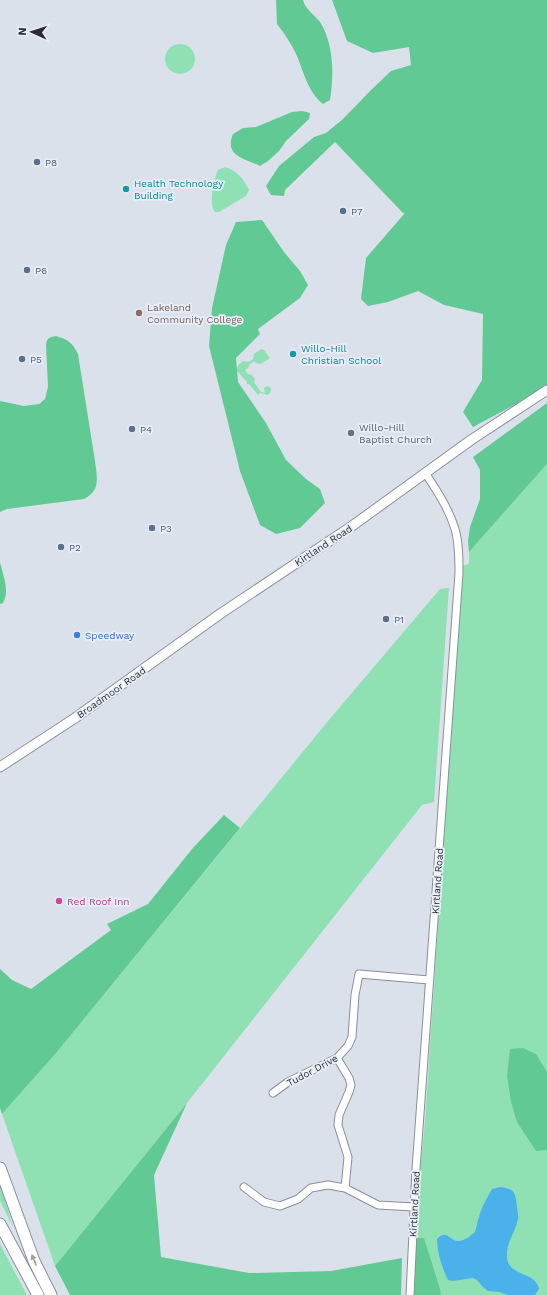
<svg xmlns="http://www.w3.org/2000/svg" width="547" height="1295" font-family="'Work Sans',sans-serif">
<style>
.green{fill:#8fe1b4}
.forest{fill:#61ca94}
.water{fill:#4bb1eb}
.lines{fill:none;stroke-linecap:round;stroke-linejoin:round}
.minor-casing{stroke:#898f98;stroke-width:9}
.major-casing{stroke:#898f98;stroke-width:11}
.highway-casing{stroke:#898f98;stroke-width:13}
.minor{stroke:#fff;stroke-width:7}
.major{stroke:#fff;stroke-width:9}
.highway{stroke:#fff;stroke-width:11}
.oneway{fill:#9fa0a2}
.service-dot{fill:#5c6f8a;stroke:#e8eef8;stroke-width:1.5}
.culture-dot{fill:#0f9aa8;stroke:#e8eef8;stroke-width:1.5}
.education-dot{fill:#8d6e63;stroke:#e8eef8;stroke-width:1.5}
.worship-dot{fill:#6b7280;stroke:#e8eef8;stroke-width:1.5}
.shop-dot{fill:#3f7fe0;stroke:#e8eef8;stroke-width:1.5}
.hotel-dot{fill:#d1479c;stroke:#e8eef8;stroke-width:1.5}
.labels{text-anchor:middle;stroke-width:3.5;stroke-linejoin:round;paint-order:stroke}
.service-label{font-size:10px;fill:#4e5e75;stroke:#e8eef8;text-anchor:start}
.culture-label{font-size:10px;fill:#0d838f;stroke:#e8eef8;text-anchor:start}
.education-label{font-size:10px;fill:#785e54;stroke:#e8eef8;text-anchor:start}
.worship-label{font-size:10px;fill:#5b616d;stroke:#e8eef8;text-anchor:start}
.street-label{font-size:10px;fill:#2a2c30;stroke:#e8eef8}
.shop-label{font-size:10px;fill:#366cbe;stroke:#e8eef8;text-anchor:start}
.hotel-label{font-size:10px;fill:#b23c85;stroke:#e8eef8;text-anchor:start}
</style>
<rect width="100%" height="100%" fill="#dbe1eb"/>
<path class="green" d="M165 59a15 15 0 1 1 30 0a15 15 0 1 1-30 0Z
M 225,167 C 235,169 245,180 249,190 L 246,196 L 219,212 L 215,212 C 208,205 214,179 218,170 Z
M 261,349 L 264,350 L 270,358 L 261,364 L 256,363 L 254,361 L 250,364 L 248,368 L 245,370 L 248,374 L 252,375 L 255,379 L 254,382 L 261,392 L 265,393 L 264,388 L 267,386 L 270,387 C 272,391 271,392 268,395 L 260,393 L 258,395 L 249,384 L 247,384 L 247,382 L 237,371 C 236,366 240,364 243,361 L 249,362 L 253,359 L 254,354 Z
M 547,464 L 547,1295 L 416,1295 L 418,1193 L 425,1121 L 462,566 L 469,564 L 469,552 Z
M 449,588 L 434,802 L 422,805 L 187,1103 L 55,1266 L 2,1114 L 57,1052 L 328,721 L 440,589 Z
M 0,1184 L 13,1227 L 0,1201 Z
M 0,1244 L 27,1295 L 0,1295 Z"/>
<path class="forest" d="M 276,0 L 303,0 C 305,9 314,14 320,22 C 334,44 334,75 330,100 L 323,104 C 308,92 304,73 297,56 C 292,45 285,34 277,24 Z
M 332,0 L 547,0 L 547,385 L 516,404 L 473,427 L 463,412 L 482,380 L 483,314 L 444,305 L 418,291 L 388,302 L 368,306 L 361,299 L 366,258 L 405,213 L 403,213 L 335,142 L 285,190 L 284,196 L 271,195 L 266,186 L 279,166 L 314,137 L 326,133 L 343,119 L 370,91 L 391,71 L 411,65 L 409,47 L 373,53 L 347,41 Z
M 302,111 L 310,113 L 309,119 L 286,141 L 279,151 L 268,161 L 260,166 C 244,158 224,156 233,134 L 243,128 L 256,127 L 292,112 Z
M 262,220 L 284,252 L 300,271 L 308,285 L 300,298 L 258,329 L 260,334 L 236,358 L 238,382 L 266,423 L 286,460 L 306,479 L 320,489 L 325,503 L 300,528 L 276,534 L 260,525 L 240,471 L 209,346 L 212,308 L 226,245 L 236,222 Z
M 56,336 C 67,339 73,343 78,354 L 95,461 C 97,478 101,490 84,499 L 7,509 L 0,512 L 0,401 L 24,406 L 39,404 L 45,399 L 48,387 L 46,345 C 47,338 49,337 56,336 Z
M 547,403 L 547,464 L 469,552 L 468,541 L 470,527 L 480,499 L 480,470 L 473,457 Z
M 0,562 C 3,575 10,591 3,603 L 0,604 Z
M 224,815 L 240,828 L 57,1052 L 2,1114 L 0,1108 L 0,969 L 12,980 L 31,989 L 111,930 L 107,924 L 148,904 L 192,849 Z
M 523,1048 L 536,1054 L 547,1072 L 547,1150 L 536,1151 L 517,1122 L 511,1102 L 507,1076 L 510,1049 Z
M 187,1103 L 154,1175 L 161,1257 L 249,1273 L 331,1271 L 402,1258 L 401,1295 L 70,1295 L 55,1266 Z
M 415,1238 L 424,1238 L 440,1289 L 441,1295 L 414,1295 Z"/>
<path class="water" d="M 500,1187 C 515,1189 515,1192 517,1206 C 517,1210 519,1215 518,1219 C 516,1231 506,1242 507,1257 C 508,1277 536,1271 539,1289 L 535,1295 L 508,1295 L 499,1292 L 488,1291 L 483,1287 L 477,1280 L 473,1278 L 453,1281 L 448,1280 C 442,1268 437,1252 437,1239 C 447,1228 450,1242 459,1241 C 462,1241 468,1238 470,1236 C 471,1235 474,1233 475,1232 C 477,1227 477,1221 479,1217 C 482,1206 487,1198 492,1189 Z"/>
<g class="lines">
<g class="minor-casing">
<path id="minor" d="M 337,1058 L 349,1078 L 351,1085 L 349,1092 L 339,1115 L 338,1125 L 348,1157 L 345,1188
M 273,1093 L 288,1082 L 337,1058 L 348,1046 L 352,1037 L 355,995 L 359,974 L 429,980
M 244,1187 L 264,1202 L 280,1206 L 298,1199 L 311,1188 L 328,1185 L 345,1188 L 378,1205 L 414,1207
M 410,1295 L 416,1169 L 459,573 C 459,558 459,543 455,529 C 449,509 437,491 426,474"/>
</g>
<g class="major-casing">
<path id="major" d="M 0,767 L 75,718 L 220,614 L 352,526 L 471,440 L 547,390"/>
</g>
<g class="highway-casing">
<path id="highway" d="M 0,1168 L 34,1261 L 51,1295
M 0,1224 L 38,1295"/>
</g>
<use href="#minor" class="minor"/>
<use href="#major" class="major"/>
<use href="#highway" class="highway"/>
</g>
<defs><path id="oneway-solid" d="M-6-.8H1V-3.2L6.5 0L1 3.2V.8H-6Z"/></defs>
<use class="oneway" href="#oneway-solid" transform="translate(34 1260) rotate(-113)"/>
<g class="service-dot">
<circle cx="37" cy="162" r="4"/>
<circle cx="343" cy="211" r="4"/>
<circle cx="27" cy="270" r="4"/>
<circle cx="22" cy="359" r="4"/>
<circle cx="132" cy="429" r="4"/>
<circle cx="152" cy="528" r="4"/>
<circle cx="61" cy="547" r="4"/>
<circle cx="386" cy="619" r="4"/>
</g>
<g class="culture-dot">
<circle cx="126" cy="189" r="4"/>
<circle cx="293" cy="354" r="4"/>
</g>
<circle class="education-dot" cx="139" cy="313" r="4"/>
<circle class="worship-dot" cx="351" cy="433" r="4"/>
<circle class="shop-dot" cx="77" cy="635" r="4"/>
<circle class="hotel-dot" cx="59" cy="901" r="4"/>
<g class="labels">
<g class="service-label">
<text x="45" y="166">P8</text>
<text x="351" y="215">P7</text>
<text x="35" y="274">P6</text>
<text x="30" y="363">P5</text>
<text x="140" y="433">P4</text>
<text x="160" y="532">P3</text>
<text x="69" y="551">P2</text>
<text x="394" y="623">P1</text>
</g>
<g class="culture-label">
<text x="134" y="187">Health Technology<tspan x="134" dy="12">Building</tspan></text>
<text x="301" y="352">Willo-Hill<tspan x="301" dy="12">Christian School</tspan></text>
</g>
<g class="education-label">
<text x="147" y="311">Lakeland<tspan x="147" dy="12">Community College</tspan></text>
</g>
<g class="worship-label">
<text x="359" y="431">Willo-Hill<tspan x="359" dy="12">Baptist Church</tspan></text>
</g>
<g class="street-label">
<text transform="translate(323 545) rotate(-33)" y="4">Kirtland Road</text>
<text transform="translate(111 692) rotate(-35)" y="4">Broadmoor Road</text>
<text transform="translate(437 881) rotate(-86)" y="4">Kirtland Road</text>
<text transform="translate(312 1070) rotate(-28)" y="4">Tudor Drive</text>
<text transform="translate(414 1204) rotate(-87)" y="4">Kirtland Road</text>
</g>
<g class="shop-label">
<text x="85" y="639">Speedway</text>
</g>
<g class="hotel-label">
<text x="67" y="905">Red Roof Inn</text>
</g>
</g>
<g transform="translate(32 32) rotate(273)" stroke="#e8eef8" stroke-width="3" paint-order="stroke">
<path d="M0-3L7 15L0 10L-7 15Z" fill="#2a2c30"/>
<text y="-6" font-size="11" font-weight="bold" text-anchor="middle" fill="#2a2c30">N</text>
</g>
</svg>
